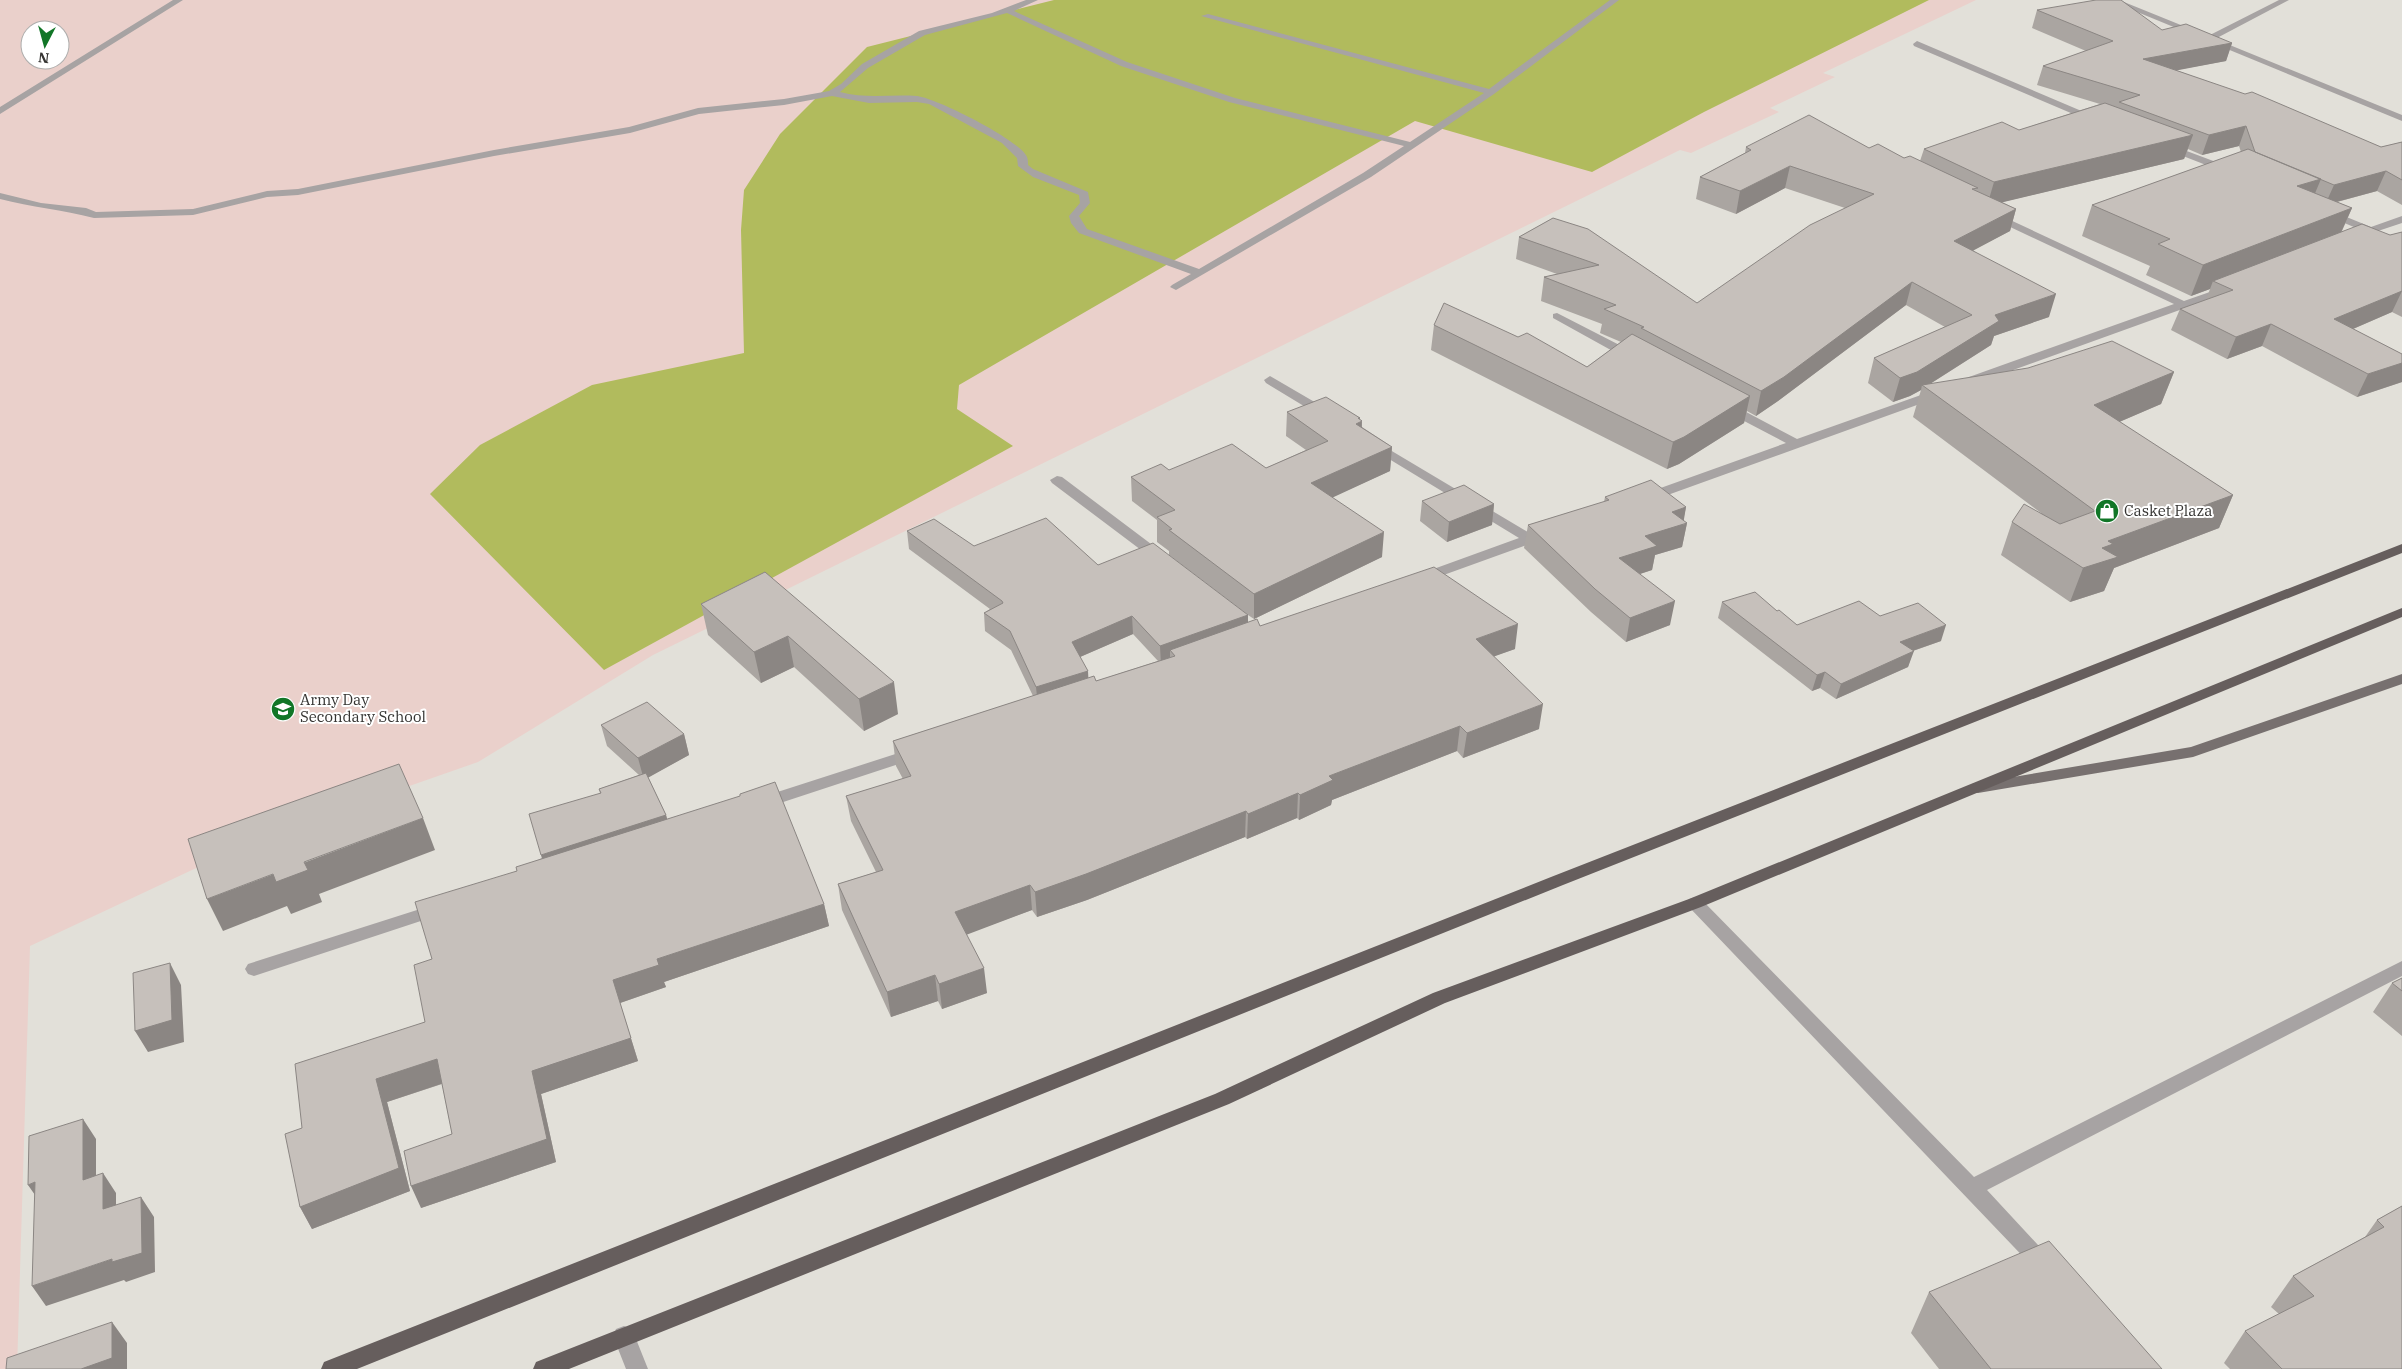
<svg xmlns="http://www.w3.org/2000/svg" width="2402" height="1369" font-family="'IBM Plex Serif',serif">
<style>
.education{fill:#ead0cb;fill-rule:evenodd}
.green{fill:#b1bb5d}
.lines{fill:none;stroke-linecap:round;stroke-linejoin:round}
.minor{fill:#a7a3a3;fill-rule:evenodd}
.major{fill:#77706f;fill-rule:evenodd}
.highway{fill:#665e5d;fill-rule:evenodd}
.wall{fill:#aaa5a1;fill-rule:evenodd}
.shaded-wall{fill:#8b8683}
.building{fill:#c6c0bb;stroke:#8b8683}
.labels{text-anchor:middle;stroke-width:4;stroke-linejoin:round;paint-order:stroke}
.poi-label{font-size:15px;fill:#353432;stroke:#fff;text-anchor:start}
</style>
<rect width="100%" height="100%" fill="#e2e0d9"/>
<path class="education" d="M 0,0 L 1976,0 L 1823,73 L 1835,77 L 1770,108 L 1779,112 L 1691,153 L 1680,150 L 653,655 L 478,762 L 258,839 L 30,946 L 17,1369 L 0,1369 ZM 30,30 L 60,30 L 60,60 L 30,60 Z"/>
<path class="green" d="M 1054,0 L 1929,0 L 1704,112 L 1592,172 L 1415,121 L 959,385 L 957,409 L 1013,446 L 604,670 L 430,494 L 480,445 L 592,385 L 744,353 L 741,230 L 744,190 L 780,134 L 867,47 Z"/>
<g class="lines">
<path class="minor" d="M 173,0 L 183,0 L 0,114 L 0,107 Z
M 1026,0 L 1038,0 L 1014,11 L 1127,62 L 1235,98 L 1410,142 L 1484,93 L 1201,16 L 1208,14 L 1489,89 L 1610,0 L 1619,0 L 1494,94 L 1371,177 L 1176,290 L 1170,287 L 1172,285 L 1191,274 L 1079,233 L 1071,223 L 1069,216 L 1080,203 L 1079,195 L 1033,177 L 1018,166 L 1017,158 L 1002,143 L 929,104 L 917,102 L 869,103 L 832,96 L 784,105 L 699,114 L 630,133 L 494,156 L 298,195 L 267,197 L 193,215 L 94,218 C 63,210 31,207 0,199 L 0,193 L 41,203 L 86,208 L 96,212 L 193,209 L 267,191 L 298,189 L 494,150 L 629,127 L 698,108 L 784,99 L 829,91 L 841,84 L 862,64 L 919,31 L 992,13 ZM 1007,13 L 1121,66 L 1229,102 L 1404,146 L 1363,173 L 1199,269 L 1087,229 L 1079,216 L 1090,203 L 1088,192 L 1033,169 L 1028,165 C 1028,162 1028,160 1027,157 C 1020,140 936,98 917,96 C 891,94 866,99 840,92 L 868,68 L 925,35 Z
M 2108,0 L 2119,0 L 2208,36 L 2279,0 L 2289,0 L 2215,39 L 2402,115 L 2402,121 Z
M 1917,41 L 2098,118 L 2100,120 L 2092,122 L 1914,46 L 1913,44 Z
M 2168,144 L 2232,168 L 2233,170 L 2228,173 L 2224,172 L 2165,149 L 2163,147 Z
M 2327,209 L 2371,227 L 2402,216 L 2402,223 L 2354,239 L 2349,236 L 2361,230 L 2323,214 L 2323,210 Z
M 1993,212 L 2184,301 L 2227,286 L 2233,289 L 2188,307 L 1977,383 L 1969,383 L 1967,380 L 1969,377 L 2174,304 L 1989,217 L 1988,215 Z
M 1557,313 L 1635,353 L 1637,356 L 1631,360 L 1627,359 L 1553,318 L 1553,314 Z
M 1270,376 L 1330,411 L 1332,414 L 1326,418 L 1322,417 L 1266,383 L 1264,380 Z
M 1935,390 L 1941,394 L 1939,397 L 1651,501 L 1646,502 L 1639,498 L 1641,495 L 1786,443 L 1725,411 L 1723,408 L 1725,405 L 1733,405 L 1797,439 Z
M 1375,441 L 1531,534 L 1544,530 L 1551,534 L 1549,537 L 1427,581 L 1417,581 L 1415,578 L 1417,575 L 1519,538 L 1371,448 L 1369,445 Z
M 1057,476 L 1062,477 L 1167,556 L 1169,559 L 1167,562 L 1157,562 L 1052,483 L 1050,480 Z
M 914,748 L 920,749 L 922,753 L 920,757 L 762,809 L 756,807 L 754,803 L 756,799 Z
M 1695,897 L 1701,899 L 1974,1177 L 2402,961 L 2402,976 L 1987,1190 L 2050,1258 L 2053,1264 L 2050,1270 L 2043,1273 L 2036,1270 L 1689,907 L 1686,903 L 1689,899 Z
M 439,903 L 445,905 L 448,909 L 445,913 L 254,976 L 248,974 L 245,969 L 248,964 Z
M 624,1326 L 632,1329 L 648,1369 L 626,1369 L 613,1336 L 616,1329 Z"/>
<path class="major" d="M 2402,674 L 2402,684 L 2193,757 L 1978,793 L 1972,792 L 1970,788 L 1972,784 L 1978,783 L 2191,747 Z"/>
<path class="highway" d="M 2402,544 L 2402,553 L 1563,885 L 357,1369 L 321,1369 L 324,1362 L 1551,877 Z
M 2402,608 L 2402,617 L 1701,907 L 1445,1003 L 1229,1104 L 569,1369 L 533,1369 L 536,1362 L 1215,1094 L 1433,993 L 1689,899 Z"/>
</g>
<path class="wall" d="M 2037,10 L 2162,30 L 2232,43 L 2226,61 L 2176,70 L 2381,147 L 2402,142 L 2402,205 L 2377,191 L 2337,202 L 2352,208 L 2342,231 L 2390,235 L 2402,232 L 2402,317 L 2392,312 L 2353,329 L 2402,354 L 2402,382 L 2357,397 L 2262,346 L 2227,359 L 2171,330 L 2180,309 L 2206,300 L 2210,289 L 2191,296 L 2146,275 L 2150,266 L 2082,236 L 2092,205 L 2241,152 L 2239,146 L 2202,155 L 2188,149 L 2184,159 L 2002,202 L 2016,209 L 2010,231 L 1973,250 L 2049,317 L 1994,336 L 1991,345 L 1930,384 L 2174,372 L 2161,404 L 2119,422 L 2233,495 L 2219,528 L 2114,568 L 2104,591 L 2070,602 L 2001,555 L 2012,522 L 2041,513 L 1913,417 L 1921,390 L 1910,396 L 1893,402 L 1868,383 L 1874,358 L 1945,327 L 1906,305 L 1778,401 L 1756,416 L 1747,411 L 1744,423 L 1679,464 L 1667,469 L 1431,350 L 1434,325 L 1587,367 L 1621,342 L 1600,333 L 1602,324 L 1541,301 L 1544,277 L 1557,274 L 1516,259 L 1519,237 L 1553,218 L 1697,303 L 1845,208 L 1785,188 L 1736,214 L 1696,199 L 1700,177 L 1745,153 L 1746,147 L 1869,148 L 1904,158 L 1920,161 L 1924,149 L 2019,130 L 2100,104 L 2037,85 L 2043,66 L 2086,51 L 2032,28 Z
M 1287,412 L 1360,419 L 1362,427 L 1392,447 L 1390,471 L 1332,497 L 1382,557 L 1254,619 L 1248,615 L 1248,622 L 1260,626 L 1515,649 L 1494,656 L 1539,729 L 1463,758 L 1457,751 L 1332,800 L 1331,805 L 1299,820 L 1297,818 L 1247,839 L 1245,837 L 1087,900 L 1037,917 L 1032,910 L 966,934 L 987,993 L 942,1009 L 938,1001 L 891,1017 L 842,910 L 838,884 L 876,872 L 851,821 L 846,796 L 903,779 L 896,766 L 893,741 L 1033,696 L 1011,650 L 985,631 L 984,613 L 990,609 L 909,549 L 907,531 L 974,546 L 1098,565 L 1248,615 L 1169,555 L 1169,551 L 1157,542 L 1157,520 L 1132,501 L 1131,477 L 1169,470 L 1266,468 L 1306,450 L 1286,436 ZM 1133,634 L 1158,661 L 1096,681 L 1088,678 L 1080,657 Z
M 1605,497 L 1686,507 L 1683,521 L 1687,523 L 1682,547 L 1655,555 L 1652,570 L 1640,574 L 1670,625 L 1626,642 L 1591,612 L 1524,548 L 1528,525 L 1604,502 Z
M 1422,501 L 1494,504 L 1492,525 L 1447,542 L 1420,521 Z
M 765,572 L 898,714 L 864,731 L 794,667 L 761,683 L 708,635 L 701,604 Z
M 1722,602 L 1777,611 L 1797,625 L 1880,616 L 1941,641 L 1913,651 L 1908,667 L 1836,699 L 1820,688 L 1812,691 L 1718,618 Z
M 601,725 L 684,734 L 689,755 L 648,777 L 666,815 L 667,819 L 824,904 L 829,926 L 664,982 L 666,987 L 620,1003 L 638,1061 L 541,1094 L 556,1162 L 421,1208 L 452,1134 L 442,1084 L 387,1102 L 410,1191 L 312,1229 L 300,1207 L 302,1128 L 425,1022 L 432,959 L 517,871 L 542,858 L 600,793 L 599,789 L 639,775 L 607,746 Z
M 2402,978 L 2402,1036 L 2373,1012 L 2392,983 Z
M 2402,1206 L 2402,1369 L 2230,1369 L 2224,1363 L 2245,1331 L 2279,1314 L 2271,1307 L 2293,1276 L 2365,1237 L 2377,1220 Z
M 1929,1292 L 2162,1369 L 1939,1369 L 1911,1333 Z"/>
<path class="shaded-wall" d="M 2232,43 L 2226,61 L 2137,78 L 2143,59 Z
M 2246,126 L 2239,146 L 2202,155 L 2209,135 Z
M 2193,135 L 2184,159 L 1987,206 L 1994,182 Z
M 1790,166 L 1785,188 L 1736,214 L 1740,191 Z
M 2386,171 L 2377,191 L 2325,205 L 2334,185 Z
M 2321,179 L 2308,210 L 2297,186 Z
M 2352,208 L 2338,239 L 2213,281 L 2210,289 L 2191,296 L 2203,265 Z
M 2016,209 L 2010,231 L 1948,264 L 1954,241 Z
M 1912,282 L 1906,305 L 1778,401 L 1756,416 L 1761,391 Z
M 2402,291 L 2392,312 L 2325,341 L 2334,319 Z
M 2056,294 L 2049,317 L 1994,336 L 1991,345 L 1925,387 L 1922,385 L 1921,390 L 1910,396 L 1893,402 L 1900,378 L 1995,315 Z
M 2271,324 L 2262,346 L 2227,359 L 2236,337 Z
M 2402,363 L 2402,382 L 2357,397 L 2368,374 Z
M 2174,372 L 2161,404 L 2082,438 L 2094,405 Z
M 1750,396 L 1744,423 L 1679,464 L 1667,469 L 1673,442 Z
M 1358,418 L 1360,418 L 1359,423 L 1362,421 L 1361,446 L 1356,424 Z
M 1392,447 L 1390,471 L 1310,508 L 1311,483 Z
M 2233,495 L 2219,528 L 2114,568 L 2104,591 L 2070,602 L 2083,568 L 2108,541 Z
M 1494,504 L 1492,525 L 1447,542 L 1449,522 Z
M 1686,507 L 1683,525 L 1687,523 L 1682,547 L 1655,555 L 1652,570 L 1615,582 L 1619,558 L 1672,512 Z
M 1384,532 L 1382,557 L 1254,619 L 1254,594 Z
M 1675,601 L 1670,625 L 1626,642 L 1630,618 Z
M 1248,615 L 1248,633 L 1175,656 L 1170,650 L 1170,661 L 1161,665 L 1160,646 Z
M 1132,616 L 1133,634 L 1073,660 L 1072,642 Z
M 1518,624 L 1515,649 L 1473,664 L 1476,639 Z
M 1946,625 L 1941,641 L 1895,657 L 1900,642 Z
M 788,636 L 794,667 L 761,683 L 754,652 Z
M 1914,651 L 1908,667 L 1836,699 L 1841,684 Z
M 1088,671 L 1089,690 L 1038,706 L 1036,687 Z
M 1825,672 L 1820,688 L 1812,691 L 1817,675 Z
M 894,682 L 898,714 L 864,731 L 859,699 Z
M 1543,704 L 1539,729 L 1463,758 L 1467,733 Z
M 1460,726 L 1457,751 L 1332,800 L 1331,805 L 1299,820 L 1300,795 L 1329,776 Z
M 684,734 L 689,755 L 644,780 L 638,758 Z
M 1298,793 L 1297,818 L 1247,839 L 1248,814 Z
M 1246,811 L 1245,837 L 1087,900 L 1037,917 L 1035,892 Z
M 666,815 L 669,826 L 544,866 L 541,855 Z
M 423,818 L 435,850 L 319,894 L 322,902 L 291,914 L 287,906 L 223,931 L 207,899 Z
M 1030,885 L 1032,910 L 958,938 L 955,912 Z
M 824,904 L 829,926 L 664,982 L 666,987 L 620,1003 L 638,1061 L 541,1094 L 556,1162 L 421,1208 L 411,1186 L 532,1071 L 613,980 L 657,959 Z
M 170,963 L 181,985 L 184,1042 L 148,1052 L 135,1031 Z
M 984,968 L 987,993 L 942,1009 L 939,984 Z
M 935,975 L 938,1001 L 891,1017 L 887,992 Z
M 437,1059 L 447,1082 L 387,1102 L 410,1191 L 312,1229 L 300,1207 L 376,1079 Z
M 83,1119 L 96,1139 L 96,1199 L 83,1180 Z
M 103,1173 L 116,1193 L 116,1229 L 103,1209 Z
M 35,1182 L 42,1205 L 28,1185 Z
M 141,1197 L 154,1217 L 155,1272 L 126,1282 L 124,1280 L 46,1306 L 32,1286 L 112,1259 Z
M 112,1322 L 127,1343 L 127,1369 L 81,1369 Z"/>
<path class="building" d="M 2096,0 L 2121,0 L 2162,30 L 2186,24 L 2232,43 L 2143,59 L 2245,94 L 2252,92 L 2381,147 L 2402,142 L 2402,180 L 2386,171 L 2334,185 L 2255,152 L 2246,126 L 2209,135 L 2119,102 L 2140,95 L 2043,66 L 2113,41 L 2037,10 Z
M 2105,103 L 2193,135 L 1994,182 L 1924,149 L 2002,122 L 2019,130 Z
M 1809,115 L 1869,148 L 1878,144 L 1904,158 L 1910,156 L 1978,188 L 1972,189 L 2016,209 L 1954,241 L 2056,294 L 1995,315 L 1999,321 L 1917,372 L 1900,378 L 1874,358 L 1972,315 L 1912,282 L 1784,377 L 1761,391 L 1641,328 L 1644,327 L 1604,309 L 1616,305 L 1544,277 L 1599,265 L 1519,237 L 1553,218 L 1588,229 L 1697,303 L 1810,225 L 1874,194 L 1790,166 L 1740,191 L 1700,177 L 1751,150 L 1746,147 Z
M 2248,149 L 2321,179 L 2297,186 L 2352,208 L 2203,265 L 2158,244 L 2170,239 L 2092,205 Z
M 2362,224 L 2390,235 L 2402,232 L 2402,291 L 2334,319 L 2402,354 L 2402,363 L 2368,374 L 2271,324 L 2236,337 L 2180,309 L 2233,290 L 2213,281 Z
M 1444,303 L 1518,337 L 1527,333 L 1587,367 L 1632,334 L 1750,396 L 1684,437 L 1673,442 L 1434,325 Z
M 2112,341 L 2174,372 L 2094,405 L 2233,495 L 2108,541 L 2113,544 L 2102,548 L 2118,557 L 2083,568 L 2012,522 L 2024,504 L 2060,524 L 2095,511 L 1922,385 L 2028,368 Z
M 1326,397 L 1360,418 L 1358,418 L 1362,421 L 1356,424 L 1392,447 L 1311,483 L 1384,532 L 1254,594 L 1169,530 L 1172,529 L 1157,517 L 1175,510 L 1131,477 L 1161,464 L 1169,470 L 1232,444 L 1266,468 L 1328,441 L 1287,412 Z
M 1651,480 L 1686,507 L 1672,512 L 1687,523 L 1645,536 L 1657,546 L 1619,558 L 1675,601 L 1630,618 L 1595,589 L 1528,525 L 1609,500 L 1605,497 Z
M 1464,485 L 1494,504 L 1449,522 L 1422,501 Z
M 1046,518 L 1098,565 L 1153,543 L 1248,615 L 1160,646 L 1132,616 L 1072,642 L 1088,671 L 1036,687 L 1010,631 L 984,613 L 1003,603 L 1002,601 L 907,531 L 934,519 L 974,546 Z
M 1434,567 L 1518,624 L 1476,639 L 1543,704 L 1467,733 L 1460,726 L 1329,776 L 1333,780 L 1300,795 L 1298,793 L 1248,814 L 1246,811 L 1086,874 L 1035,892 L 1030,885 L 955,912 L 984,968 L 939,984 L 935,975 L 887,992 L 838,884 L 883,870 L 846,796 L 911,776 L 893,741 L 1094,676 L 1096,681 L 1175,656 L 1170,650 L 1257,619 L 1260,626 Z
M 765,572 L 894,682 L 859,699 L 788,636 L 754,652 L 701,604 Z
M 1755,592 L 1777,611 L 1779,610 L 1797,625 L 1859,601 L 1880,616 L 1918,603 L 1946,625 L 1900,642 L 1914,651 L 1841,684 L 1825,672 L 1817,675 L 1722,602 Z
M 647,702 L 684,734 L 638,758 L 601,725 Z
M 399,764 L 423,818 L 304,862 L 308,870 L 276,882 L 273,874 L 207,899 L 188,839 Z
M 646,773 L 666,815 L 541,855 L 529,814 L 601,793 L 599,789 Z
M 775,782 L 824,904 L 657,959 L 659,965 L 613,980 L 631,1038 L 532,1071 L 547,1139 L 411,1186 L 404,1151 L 452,1134 L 437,1059 L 376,1079 L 399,1168 L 300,1207 L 285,1134 L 302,1128 L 295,1064 L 425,1022 L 414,965 L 432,959 L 415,902 L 517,871 L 516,867 L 740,796 L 740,794 Z
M 170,963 L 172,1020 L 135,1031 L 133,973 Z
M 2402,978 L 2402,991 L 2392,983 Z
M 83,1119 L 83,1180 L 103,1173 L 103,1209 L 141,1197 L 142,1253 L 112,1262 L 112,1259 L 32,1286 L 35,1182 L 28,1185 L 29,1136 Z
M 2402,1206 L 2402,1369 L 2282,1369 L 2245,1331 L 2314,1296 L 2293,1276 L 2384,1227 L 2377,1220 Z
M 2049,1241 L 2162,1369 L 1991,1369 L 1929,1292 Z
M 112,1322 L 112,1358 L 81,1369 L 6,1369 L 7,1358 Z"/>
<defs>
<g id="shop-disc" transform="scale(1.25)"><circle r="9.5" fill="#117627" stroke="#fff"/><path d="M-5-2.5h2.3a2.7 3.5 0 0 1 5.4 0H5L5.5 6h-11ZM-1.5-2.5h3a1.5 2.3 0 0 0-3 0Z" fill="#fff"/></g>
<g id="university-disc" transform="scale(1.25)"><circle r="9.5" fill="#117627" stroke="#fff"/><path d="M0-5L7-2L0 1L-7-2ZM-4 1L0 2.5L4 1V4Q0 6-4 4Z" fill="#fff"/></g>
</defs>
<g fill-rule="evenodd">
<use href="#shop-disc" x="2107" y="511"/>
<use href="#university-disc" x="283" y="709"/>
</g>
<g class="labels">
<g class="poi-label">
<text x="2124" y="516">Casket Plaza</text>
<text x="300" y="705">Army Day<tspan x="300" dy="17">Secondary School</tspan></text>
</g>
</g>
<g transform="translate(45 45) rotate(186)"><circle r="24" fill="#ffffff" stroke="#aeaead"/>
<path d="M0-4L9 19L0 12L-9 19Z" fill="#117627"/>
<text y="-8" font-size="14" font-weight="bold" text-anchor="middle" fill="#353432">N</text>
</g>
</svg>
